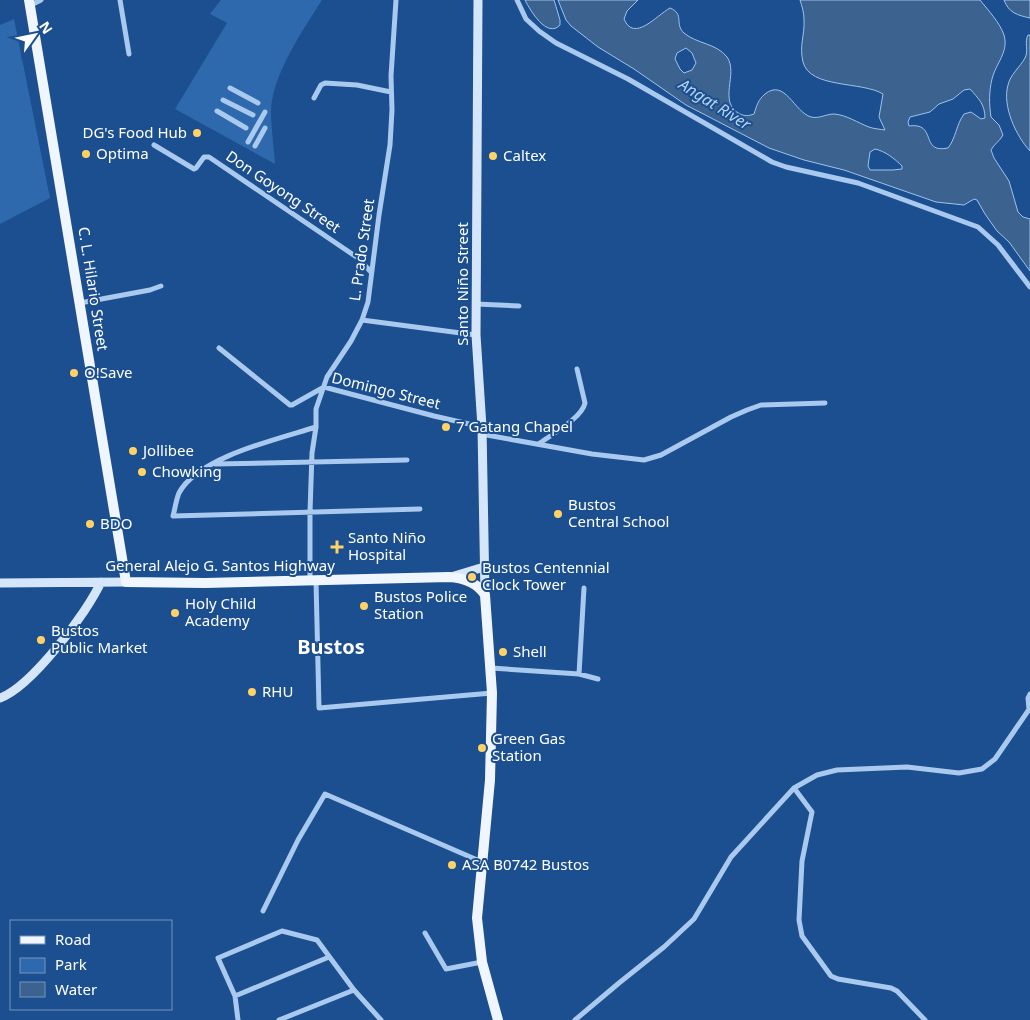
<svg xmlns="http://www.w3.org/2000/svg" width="1030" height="1020" font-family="'Noto Sans',sans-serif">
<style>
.green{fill:#2e69ad}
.water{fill:#3c6290;stroke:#9cc4f0;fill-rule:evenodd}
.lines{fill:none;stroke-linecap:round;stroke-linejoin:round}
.street{stroke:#a9c9ee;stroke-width:5}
.secondary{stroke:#d6e6fa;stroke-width:9}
.primary{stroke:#f0f6ff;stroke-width:10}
.poi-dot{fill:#ffd166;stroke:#1b4f8f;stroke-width:2}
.labels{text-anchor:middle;stroke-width:4;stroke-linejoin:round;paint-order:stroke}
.poi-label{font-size:15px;fill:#fff;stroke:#1b4f8f;text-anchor:start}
.street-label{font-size:15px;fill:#fff;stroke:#1b4f8f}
.water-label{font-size:16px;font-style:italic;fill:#b5d3f5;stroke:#1b4f8f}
.district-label{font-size:20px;font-weight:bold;fill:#fff;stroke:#1b4f8f}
</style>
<rect width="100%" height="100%" fill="#1b4f8f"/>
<path class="green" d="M 221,0 L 322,0 C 303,30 272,75 271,111 C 271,128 274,147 275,164 L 175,109 L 227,23 L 210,14 Z
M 14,19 L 50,198 L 0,224 L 0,25 Z"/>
<path class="water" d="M 525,0 L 554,0 L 560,20 L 560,25 C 547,39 530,10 525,0 Z
M 558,0 L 638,0 L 627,11 L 624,19 C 634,43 657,15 670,8 C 685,14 674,24 684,33 C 697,44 716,43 727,57 C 739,74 717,102 740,114 C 744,116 749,116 754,114 C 757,105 758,100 765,94 C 785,78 794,112 811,117 C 819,119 826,114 834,114 C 847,115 858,123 869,127 C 874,129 880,129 885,130 L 879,117 L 883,94 C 862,81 810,89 803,62 C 799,45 805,35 804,19 C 804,13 802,6 800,0 L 980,0 C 988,10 1000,23 1004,35 C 1009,52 996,63 992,79 C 989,91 989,104 991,117 L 999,125 L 1003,135 C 1000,141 994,144 991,150 L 994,158 L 1009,181 L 1018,212 L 1023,217 L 1030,219 L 1030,271 L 1009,242 L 997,231 L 985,214 L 977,200 L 974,199 L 964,205 L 936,202 L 844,170 L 804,160 L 769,148 L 686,105 L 634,69 L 598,47 L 571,26 L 566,20 ZM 686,48 L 692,53 L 696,63 L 692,70 L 684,73 L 680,69 L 675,59 L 677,53 ZM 970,89 C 978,98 985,104 985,118 L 981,119 L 971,112 L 964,114 C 956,125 956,138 948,148 C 919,154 938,122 909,126 L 908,122 L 910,117 L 930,112 L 939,104 L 953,99 L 964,90 ZM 875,149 C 885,151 895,159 902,166 L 902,169 L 893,170 L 870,170 L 868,166 L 870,152 Z
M 1004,0 L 1030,0 L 1030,18 C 1017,15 1009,13 1004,0 Z
M 1028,35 L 1030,35 L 1030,151 C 1016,136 1002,106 1008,85 C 1010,75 1020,67 1025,58 C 1029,50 1024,43 1028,35 Z"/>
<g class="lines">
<path class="street" d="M 120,0 L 129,54
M 517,0 L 526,19 L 539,31 L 556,43 L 628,79 L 772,162 L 786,167 L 858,183 L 978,227 L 998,245 L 1030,287
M 29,6 L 41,0
M 230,88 L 258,103
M 314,98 L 321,85 L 325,83 L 357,85 L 391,92
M 223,100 L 253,115
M 217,111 L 246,128
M 248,142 L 265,112
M 154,145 L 194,169 L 196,168 L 204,157 L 209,157 L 358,258 L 371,272
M 255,146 L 265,128
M 80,303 L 150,290 L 161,286
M 476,304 L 519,306
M 362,320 L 476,335
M 219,348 L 290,405 L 292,405 L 324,387 L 434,416 L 482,427
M 316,427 C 278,439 198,457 179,493 C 176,500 175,509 173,516 L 420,509
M 481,434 L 592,454 L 644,460 L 661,455 L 731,417 L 747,410 L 761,405 L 825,403
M 540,443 C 552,434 582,418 585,403 L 577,369
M 215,464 L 407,460
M 310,581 L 310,512 L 312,453 L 316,427 L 316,409 L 327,377 L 351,341 L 362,320 L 368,302 L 379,215 L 390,145 L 392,110 L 391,76 L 396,0
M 316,581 L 319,708 L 492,693
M 491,668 L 579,674 L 598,679
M 579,674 L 584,588
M 1029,709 L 1028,698 L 1030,694
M 794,788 L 812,812 L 802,861 L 799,920 L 802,936 L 831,976 L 838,979 L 891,988 L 897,991 L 925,1020
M 263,911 L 298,840 L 325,794 L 482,862
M 425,933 L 446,969 L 482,962
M 235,996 L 329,957
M 238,1020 L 235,996 L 218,958 L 282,931 L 317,940 L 354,990 L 381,1020
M 279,1020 L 354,990
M 575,1020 L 619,983 L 664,947 L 694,919 L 731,857 L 794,788 L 817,775 L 837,770 L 907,767 L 959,773 L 982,769 L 995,759 L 1030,708"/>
<path class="secondary" d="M 478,0 L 476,335 L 482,427 L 485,595
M 451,577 L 484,567
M 0,583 L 126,582
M 0,698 C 31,687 87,613 101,582"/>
<path class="primary" d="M 29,0 L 126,582 L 205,583 L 449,577 C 463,578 477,582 485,595 L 492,693 L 490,780 L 477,918 L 482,962 L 498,1020"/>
</g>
<g class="poi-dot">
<circle cx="197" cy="133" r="5"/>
<circle cx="86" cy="154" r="5"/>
<circle cx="493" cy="156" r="5"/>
<circle cx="74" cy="373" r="5"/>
<circle cx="446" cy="427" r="5"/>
<circle cx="133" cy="451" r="5"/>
<circle cx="142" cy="472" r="5"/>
<circle cx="558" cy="514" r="5"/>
<circle cx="90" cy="524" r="5"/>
<path d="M334.5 539.5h5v5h5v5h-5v5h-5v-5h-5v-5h5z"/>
<circle cx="472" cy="577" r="5"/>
<circle cx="364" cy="606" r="5"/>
<circle cx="175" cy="613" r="5"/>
<circle cx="41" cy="640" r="5"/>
<circle cx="503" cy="652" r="5"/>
<circle cx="252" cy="692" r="5"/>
<circle cx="482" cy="748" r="5"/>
<circle cx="452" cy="865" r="5"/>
</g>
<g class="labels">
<g class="poi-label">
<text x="187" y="138" text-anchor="end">DG's Food Hub</text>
<text x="96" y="159">Optima</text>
<text x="503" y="161">Caltex</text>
<text x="84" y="378">O!Save</text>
<text x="456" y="432">7 Gatang Chapel</text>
<text x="143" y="456">Jollibee</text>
<text x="152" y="477">Chowking</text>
<text x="568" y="510">Bustos<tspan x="568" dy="17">Central School</tspan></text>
<text x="100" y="529">BDO</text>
<text x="348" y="543">Santo Niño<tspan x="348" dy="17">Hospital</tspan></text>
<text x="482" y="573">Bustos Centennial<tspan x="482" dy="17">Clock Tower</tspan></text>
<text x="374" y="602">Bustos Police<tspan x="374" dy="17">Station</tspan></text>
<text x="185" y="609">Holy Child<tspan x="185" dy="17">Academy</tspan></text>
<text x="51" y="636">Bustos<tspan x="51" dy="17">Public Market</tspan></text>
<text x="513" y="657">Shell</text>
<text x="262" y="697">RHU</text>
<text x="492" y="744">Green Gas<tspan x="492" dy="17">Station</tspan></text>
<text x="462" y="870">ASA B0742 Bustos</text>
</g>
<g class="street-label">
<text transform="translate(283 192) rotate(34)" y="5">Don Goyong Street</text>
<text transform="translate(362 250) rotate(-82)" y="5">L. Prado Street</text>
<text transform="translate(463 284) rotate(-90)" y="5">Santo Niño Street</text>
<text transform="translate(93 289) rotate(81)" y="5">C. L. Hilario Street</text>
<text transform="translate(386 391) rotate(14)" y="5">Domingo Street</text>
<text x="220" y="571">General Alejo G. Santos Highway</text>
</g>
<g class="water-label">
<text transform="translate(715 104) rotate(32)" y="6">Angat River</text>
</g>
<g class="district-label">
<text x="331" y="654">Bustos</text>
</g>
</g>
<rect x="10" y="920" width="162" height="90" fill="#1b4f8f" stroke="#7695bc"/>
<rect x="20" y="936" width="25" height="8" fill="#f0f6ff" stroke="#7695bc"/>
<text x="55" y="945" font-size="15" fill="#ffffff">Road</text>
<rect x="20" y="958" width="25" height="15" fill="#2e69ad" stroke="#7695bc"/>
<text x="55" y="970" font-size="15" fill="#ffffff">Park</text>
<rect x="20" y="982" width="25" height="15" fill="#3c6290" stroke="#7695bc"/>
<text x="55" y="995" font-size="15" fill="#ffffff">Water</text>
<g transform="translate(35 35) rotate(57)" stroke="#1b4f8f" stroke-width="4" paint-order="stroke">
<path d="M0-4L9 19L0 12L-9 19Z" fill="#ffffff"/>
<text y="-8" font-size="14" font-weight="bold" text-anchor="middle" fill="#ffffff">N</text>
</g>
</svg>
